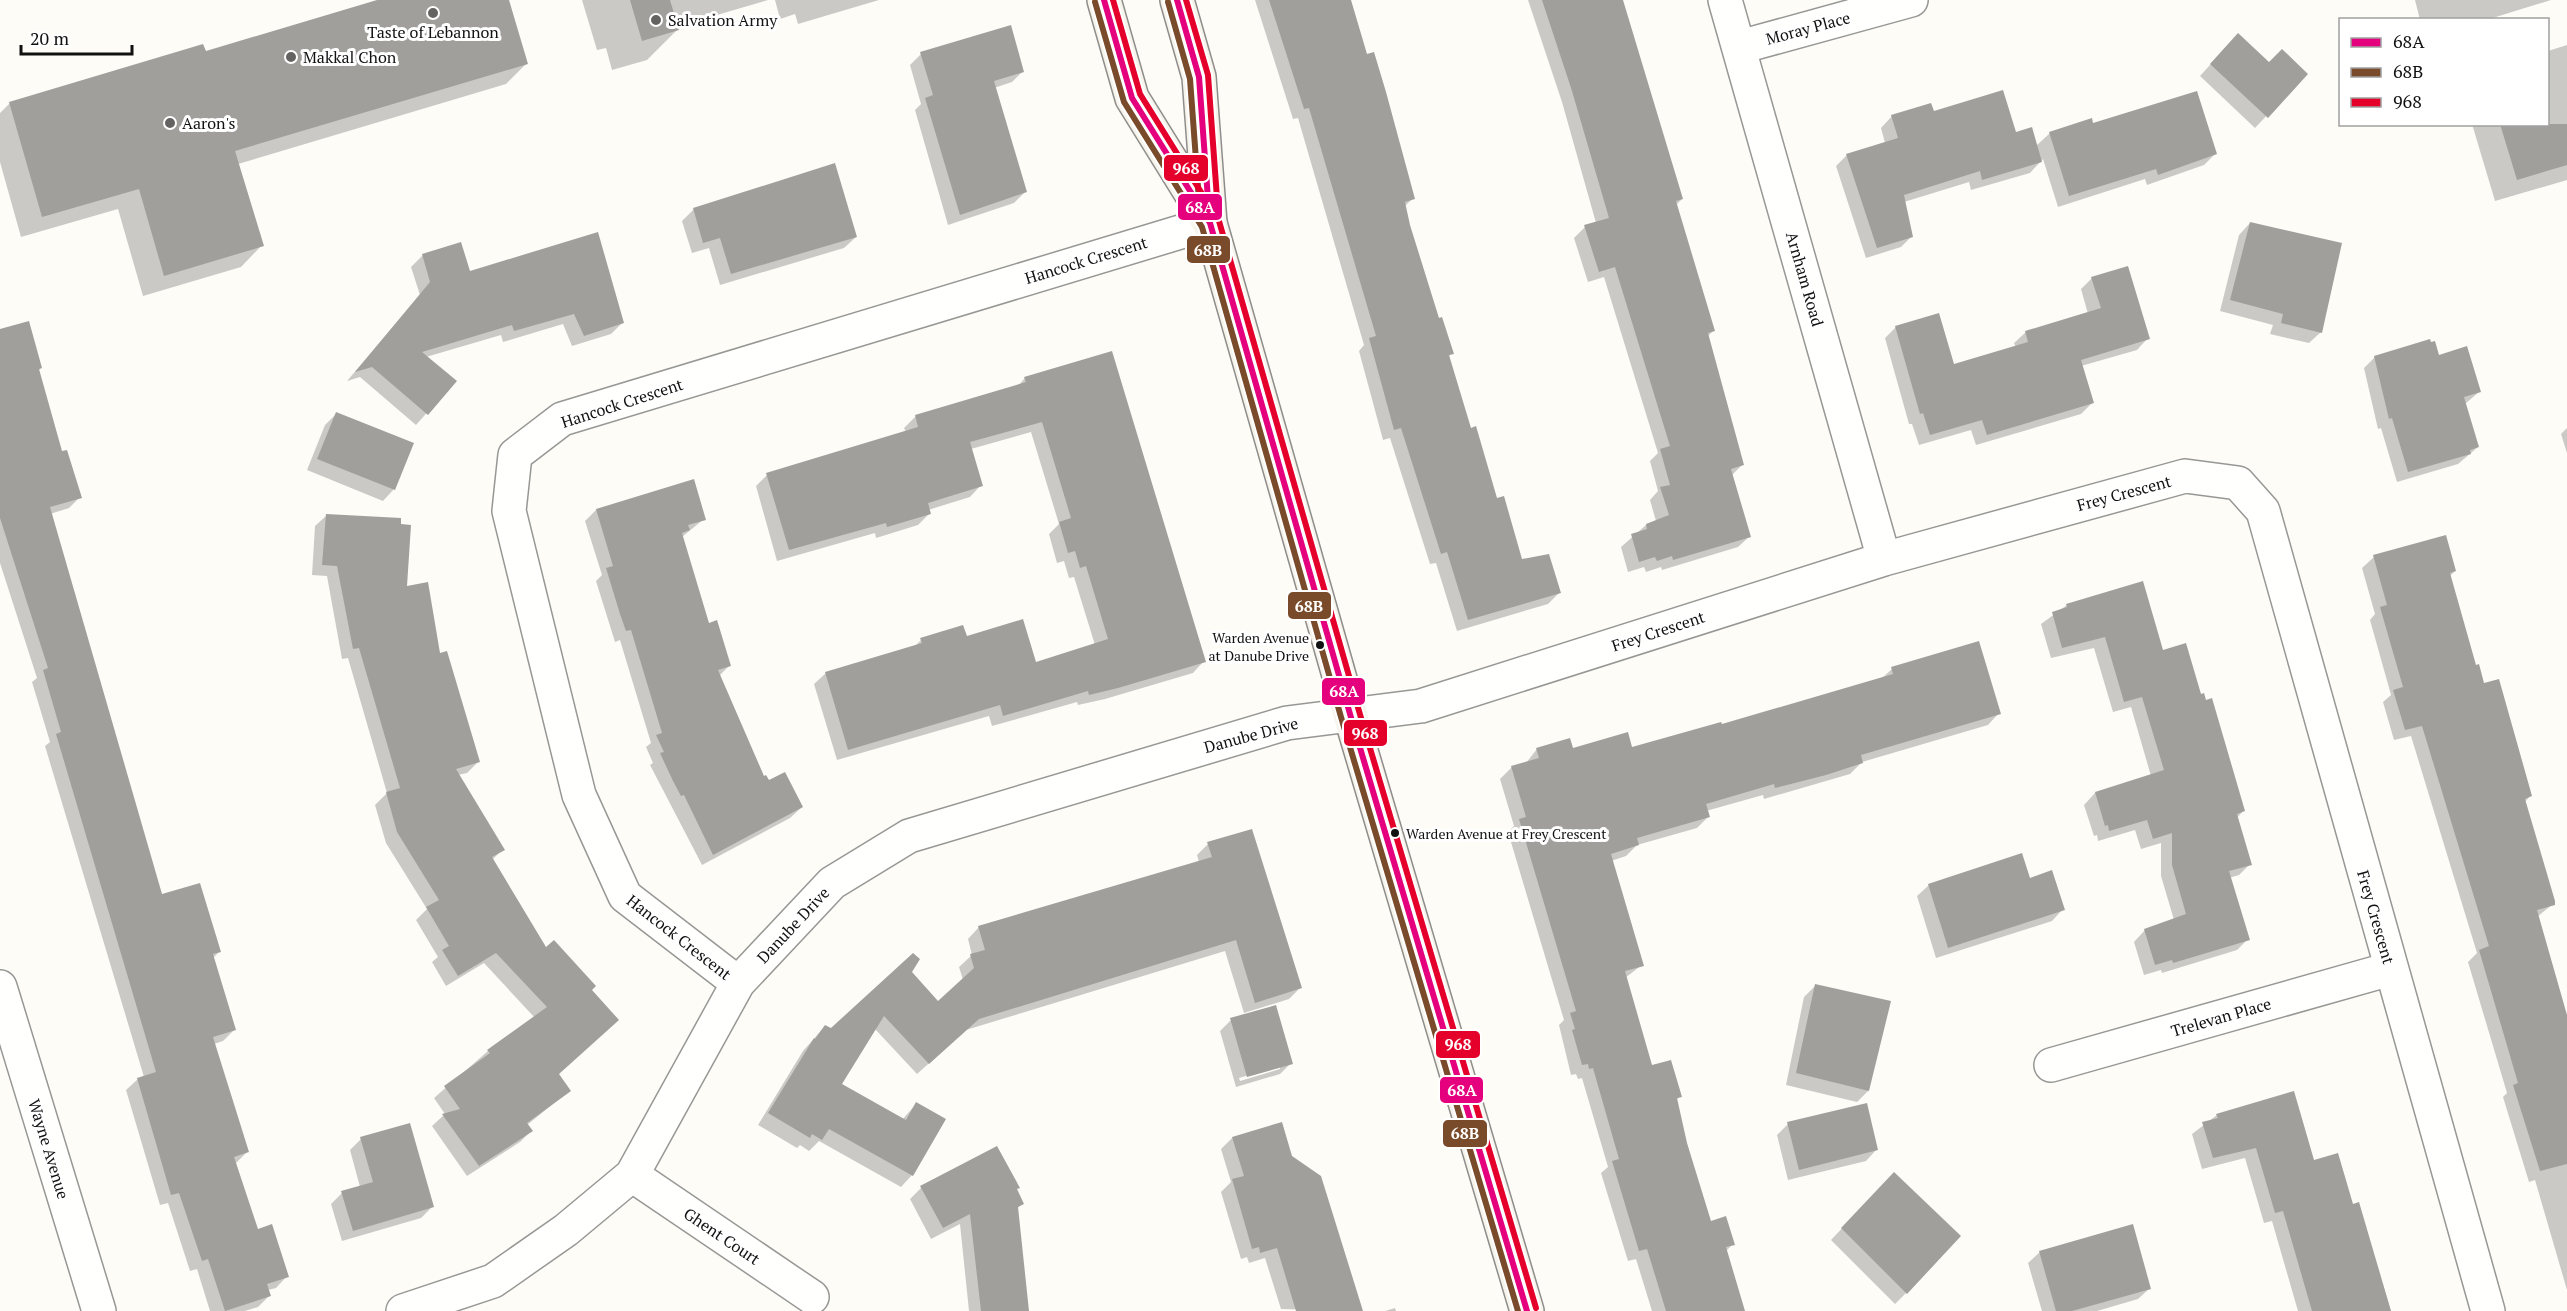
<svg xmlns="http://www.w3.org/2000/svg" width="2567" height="1311" font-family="'PT Serif',serif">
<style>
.shadow{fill:#0003;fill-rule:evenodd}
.building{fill:#a19f9c}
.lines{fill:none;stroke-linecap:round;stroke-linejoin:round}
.street-casing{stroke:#979795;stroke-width:36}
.secondary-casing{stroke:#8e8d8b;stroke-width:36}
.street{stroke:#fffffe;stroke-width:33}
.secondary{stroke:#f6f4eb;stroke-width:33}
.bus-1-casing{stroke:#fff;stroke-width:10}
.bus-2-casing{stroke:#fff;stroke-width:10}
.bus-3-casing{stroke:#fff;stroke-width:10}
.bus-1{stroke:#e5007d;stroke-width:6}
.bus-2{stroke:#7a4b2a;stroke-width:6}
.bus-3{stroke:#e4002b;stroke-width:6}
.poi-dot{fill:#646362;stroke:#fff;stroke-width:2}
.bus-dot{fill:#111;stroke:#fff;stroke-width:2}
.labels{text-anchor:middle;stroke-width:6;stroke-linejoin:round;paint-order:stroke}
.bus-label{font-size:14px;fill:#111;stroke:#fff;text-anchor:end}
.poi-label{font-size:16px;fill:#111;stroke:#fff;text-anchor:start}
.street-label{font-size:16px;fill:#111;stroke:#fff}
.line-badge{stroke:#fff;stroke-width:2}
.badge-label{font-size:16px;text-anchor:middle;font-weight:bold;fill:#fff}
</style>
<rect width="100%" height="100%" fill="#fdfcf7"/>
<path class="shadow" d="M 382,0 L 508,0 L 527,63 L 506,84 L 238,164 L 262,245 L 241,267 L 143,296 L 118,209 L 21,237 L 0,162 L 0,113 L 10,103 L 205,53 Z
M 582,0 L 768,0 L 676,27 L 677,30 L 647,60 L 612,70 L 606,48 L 597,50 Z
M 775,0 L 879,0 L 798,24 L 795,14 L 780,19 Z
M 1255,0 L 1349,0 L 1413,198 L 1404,207 L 1438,320 L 1452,353 L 1448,357 L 1470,430 L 1521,560 L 1559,593 L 1548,604 L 1457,631 L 1436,563 L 1430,564 L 1390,438 L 1383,440 L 1359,351 L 1364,345 L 1298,118 L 1293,119 Z
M 1528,0 L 1622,0 L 1682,199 L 1676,205 L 1713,331 L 1707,337 L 1742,465 L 1731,476 L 1750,536 L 1738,547 L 1662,570 L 1661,567 L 1646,572 L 1644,567 L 1628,572 L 1621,547 L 1646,525 L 1656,521 L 1650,500 L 1658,491 L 1650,461 L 1658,453 L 1604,277 L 1588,282 L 1574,238 L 1585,227 L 1596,223 L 1562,102 Z
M 2415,0 L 2551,0 L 2486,20 L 2420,20 Z
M 2567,45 L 2567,180 L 2495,201 L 2472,124 L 2548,124 L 2548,51 Z
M 2227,46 L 2269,64 L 2306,74 L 2255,128 L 2200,76 Z
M 921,54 L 1023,71 L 1012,82 L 994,88 L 1025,192 L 1014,203 L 948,225 L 915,110 L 921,104 L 910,65 Z
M 1933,112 L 2015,134 L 2036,146 L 2050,133 L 2092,125 L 2215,154 L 2204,165 L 2147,185 L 2145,179 L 2058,207 L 2043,159 L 2030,173 L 1971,190 L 1969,182 L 1904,202 L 1912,236 L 1901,247 L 1866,258 L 1836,166 L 1847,155 L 1885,143 L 1881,128 L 1892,116 Z
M 694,209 L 856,237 L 844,248 L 720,285 L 709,248 L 692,253 L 682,221 Z
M 2250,223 L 2321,332 L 2309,343 L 2270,334 L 2273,325 L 2220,311 L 2239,235 Z
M 423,255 L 469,273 L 622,323 L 611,334 L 572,346 L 563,324 L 503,342 L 501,335 L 426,357 L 455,381 L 416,425 L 360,377 L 347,381 L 420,295 L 411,267 Z
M 2092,278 L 2148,338 L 2137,350 L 2081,366 L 2092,403 L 2081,414 L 1976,445 L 1971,430 L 1919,445 L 1912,424 L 1909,424 L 1885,338 L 1896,327 L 1953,366 L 2016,348 L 2014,343 L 2026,332 L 2088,314 L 2081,289 Z
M 0,331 L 41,368 L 38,371 L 61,453 L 80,497 L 69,508 L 50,514 L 161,896 L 219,952 L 213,958 L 234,1030 L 223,1041 L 214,1044 L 247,1152 L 236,1163 L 257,1231 L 287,1276 L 276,1288 L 268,1290 L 269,1296 L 258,1307 L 245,1311 L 210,1311 L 197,1269 L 190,1271 L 168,1203 L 160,1205 L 126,1090 L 138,1079 L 144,1077 L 45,746 L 50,742 L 32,682 L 37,678 L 0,563 Z
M 2375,357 L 2438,357 L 2479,392 L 2465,404 L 2478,447 L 2458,464 L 2397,482 L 2381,428 L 2378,429 L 2364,368 Z
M 1025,378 L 1204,661 L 1193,673 L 1105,699 L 1078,705 L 1077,702 L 992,726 L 989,716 L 837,760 L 814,684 L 826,673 L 914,647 L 921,640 L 966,638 L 1035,664 L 1095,645 L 1074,577 L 1069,578 L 1064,561 L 1057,563 L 1049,534 L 1059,524 L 1031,432 L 971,449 L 981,485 L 970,497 L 928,510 L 929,514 L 918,525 L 876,538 L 875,533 L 777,561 L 756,486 L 767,475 L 906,432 L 904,428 L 916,416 L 1018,386 Z
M 336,414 L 394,489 L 383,501 L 307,470 L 325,425 Z
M 2567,428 L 2567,453 L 2561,434 Z
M 596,510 L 704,519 L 682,537 L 708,625 L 729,666 L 719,676 L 763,778 L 802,807 L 790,818 L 702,865 L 650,765 L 653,763 L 646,747 L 651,743 L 620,640 L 615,642 L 596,581 L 602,575 L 585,521 Z
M 327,515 L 405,587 L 439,655 L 478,762 L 467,773 L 458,775 L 503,849 L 492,860 L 546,949 L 590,990 L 558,1074 L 569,1091 L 527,1125 L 531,1131 L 520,1142 L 467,1176 L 432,1126 L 445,1114 L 434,1098 L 488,1051 L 535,1018 L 484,963 L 446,986 L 432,962 L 438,957 L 416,920 L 427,909 L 386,843 L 375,805 L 387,793 L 348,658 L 342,659 L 327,576 L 312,575 L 315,526 Z
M 2374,557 L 2455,571 L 2449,577 L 2475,667 L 2530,796 L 2525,802 L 2553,904 L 2537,917 L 2567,1021 L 2567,1290 L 2535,1180 L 2529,1182 L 2503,1097 L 2507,1093 L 2468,962 L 2477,953 L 2411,736 L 2394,740 L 2383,702 L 2391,695 L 2370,620 L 2375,614 L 2362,568 Z
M 2067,605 L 2162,652 L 2200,696 L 2243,811 L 2237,818 L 2250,864 L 2239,875 L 2229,878 L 2248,939 L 2237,950 L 2162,973 L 2161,970 L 2144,975 L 2134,942 L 2145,930 L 2174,920 L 2161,876 L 2161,843 L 2141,849 L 2135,830 L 2098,841 L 2097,835 L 2094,836 L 2084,805 L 2095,793 L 2151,776 L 2131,707 L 2113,712 L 2094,648 L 2051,658 L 2041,624 Z
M 1892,669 L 1999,713 L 1988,725 L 1862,762 L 1850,774 L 1764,799 L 1763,795 L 1706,811 L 1708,817 L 1697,828 L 1637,845 L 1626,856 L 1611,861 L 1642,965 L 1625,978 L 1651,1067 L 1680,1097 L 1676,1100 L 1686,1143 L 1710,1223 L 1733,1244 L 1725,1252 L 1744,1311 L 1652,1311 L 1636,1259 L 1628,1261 L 1601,1173 L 1608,1167 L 1582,1078 L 1578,1079 L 1576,1074 L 1571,1075 L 1559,1025 L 1564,1020 L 1508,832 L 1514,826 L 1500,779 L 1512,767 L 1526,763 L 1537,749 L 1631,748 L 1721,726 L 1881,679 Z
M 1208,844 L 1300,988 L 1289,999 L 1244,1013 L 1225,951 L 966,1030 L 917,1074 L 875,1029 L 840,1085 L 902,1120 L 916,1104 L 944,1119 L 912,1175 L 901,1187 L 819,1141 L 809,1151 L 800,1145 L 797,1148 L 758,1125 L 803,1051 L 825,1026 L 831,1030 L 910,972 L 938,1003 L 963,980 L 959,967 L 972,955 L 968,939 L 979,927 L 1199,862 L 1197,855 Z
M 2029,879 L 2063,909 L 2052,921 L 1936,958 L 1917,896 L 1929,885 Z
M 1815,986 L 1868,1091 L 1857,1102 L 1786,1085 L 1804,997 Z
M 1231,1020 L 1291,1063 L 1280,1074 L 1236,1087 L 1220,1031 ZM 1280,1066 L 1280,1069 L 1240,1081 L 1239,1078 Z
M 2217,1115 L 2313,1162 L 2352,1205 L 2358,1204 L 2391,1311 L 2298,1311 L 2272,1221 L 2264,1223 L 2245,1158 L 2202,1169 L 2192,1134 Z
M 1788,1124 L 1877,1149 L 1866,1161 L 1788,1180 L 1777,1135 Z
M 1232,1138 L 1291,1157 L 1362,1311 L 1281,1309 L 1265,1258 L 1249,1263 L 1247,1257 L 1241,1259 L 1221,1192 L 1231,1182 L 1221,1149 Z
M 361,1139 L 432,1207 L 421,1218 L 342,1241 L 331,1204 L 342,1193 L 360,1187 L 350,1150 Z
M 1883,1185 L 1906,1293 L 1895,1304 L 1831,1240 Z
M 921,1188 L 1015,1190 L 1022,1203 L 1017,1209 L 1028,1311 L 969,1311 L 960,1224 L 931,1239 L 910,1199 Z
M 2040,1252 L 2150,1288 L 2138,1299 L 2097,1311 L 2042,1311 L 2028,1263 Z
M 1395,1308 L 1396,1311 L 1385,1311 Z"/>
<path class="building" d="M 377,0 L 509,0 L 528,64 L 235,151 L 264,246 L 164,276 L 139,189 L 42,217 L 9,102 L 203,44 L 206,51 Z
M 630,0 L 670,0 L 679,30 L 642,41 Z
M 1269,0 L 1351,0 L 1367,54 L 1374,52 L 1386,92 L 1415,199 L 1405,202 L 1410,225 L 1439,318 L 1442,317 L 1454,354 L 1449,355 L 1471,428 L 1476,426 L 1497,498 L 1504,496 L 1522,559 L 1549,554 L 1561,593 L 1468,620 L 1447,552 L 1441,554 L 1401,428 L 1394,430 L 1369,338 L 1376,336 L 1309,108 L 1304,109 Z
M 1542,0 L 1623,0 L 1683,199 L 1676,201 L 1715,331 L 1708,333 L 1744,465 L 1731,469 L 1751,537 L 1673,560 L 1672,556 L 1657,561 L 1655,557 L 1639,562 L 1631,534 L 1647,529 L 1646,524 L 1669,515 L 1660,487 L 1670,485 L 1660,449 L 1670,446 L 1615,267 L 1599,272 L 1584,225 L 1609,218 L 1572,91 Z
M 1011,25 L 1024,72 L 994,81 L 1027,192 L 960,215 L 925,98 L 933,95 L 920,52 Z
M 2238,33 L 2269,62 L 2282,49 L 2308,74 L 2268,118 L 2210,64 Z
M 2003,90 L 2016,132 L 2032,127 L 2042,162 L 1982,180 L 1980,171 L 1904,195 L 1913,237 L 1877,248 L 1846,154 L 1898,138 L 1891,115 L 1931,103 L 1934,111 Z
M 2197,91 L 2217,154 L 2158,175 L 2156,169 L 2069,196 L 2049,132 L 2092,118 L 2093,123 Z
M 2500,124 L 2567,124 L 2567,165 L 2517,180 Z
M 835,163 L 857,237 L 731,274 L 720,238 L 703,243 L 693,208 Z
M 2250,222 L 2342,243 L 2322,333 L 2281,323 L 2283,314 L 2230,300 Z
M 598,232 L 624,323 L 584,336 L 574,314 L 514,331 L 512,325 L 422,352 L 457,381 L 428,415 L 372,367 L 355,372 L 430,282 L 422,254 L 461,242 L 470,271 Z
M 2128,266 L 2150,339 L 2081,360 L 2094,403 L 1987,435 L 1982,420 L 1930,435 L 1923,413 L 1920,414 L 1895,326 L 1939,313 L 1954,364 L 2028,342 L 2025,331 L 2101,308 L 2091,277 Z
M 29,321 L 42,368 L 39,369 L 62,451 L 67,450 L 82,498 L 50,507 L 162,894 L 200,883 L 221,952 L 213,954 L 236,1030 L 213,1037 L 249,1152 L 234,1157 L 258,1229 L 272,1224 L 289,1277 L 267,1284 L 271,1296 L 225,1311 L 208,1259 L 202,1261 L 179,1193 L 171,1195 L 137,1078 L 156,1072 L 56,734 L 61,732 L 43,670 L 48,668 L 0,518 L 0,329 Z
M 2430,339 L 2431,342 L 2435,341 L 2439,355 L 2467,346 L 2481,392 L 2464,397 L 2479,447 L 2470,450 L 2471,454 L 2408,472 L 2392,418 L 2389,419 L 2374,356 Z
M 1112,351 L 1206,662 L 1118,688 L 1089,695 L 1088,691 L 1003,716 L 1000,705 L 848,750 L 825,672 L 922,643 L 920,638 L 963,625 L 967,636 L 1023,619 L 1036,662 L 1108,639 L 1086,566 L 1080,568 L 1075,551 L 1068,553 L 1059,522 L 1071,518 L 1042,422 L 970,442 L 983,486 L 928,503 L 931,514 L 887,527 L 886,523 L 789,550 L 766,473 L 918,427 L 915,415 L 1026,382 L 1024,377 Z
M 336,412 L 414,443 L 395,490 L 317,459 Z
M 694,479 L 706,520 L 688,525 L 690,530 L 682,533 L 709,623 L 717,620 L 731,666 L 718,670 L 764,776 L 766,775 L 769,780 L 785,772 L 803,807 L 713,855 L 684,795 L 681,796 L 673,781 L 660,753 L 664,752 L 656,735 L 662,733 L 631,630 L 626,631 L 620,614 L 606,568 L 613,566 L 596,509 Z
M 326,514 L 401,518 L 401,524 L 411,525 L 407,586 L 428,582 L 440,653 L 447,651 L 480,762 L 456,769 L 505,850 L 492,857 L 546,947 L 554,940 L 596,986 L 592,990 L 619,1020 L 559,1074 L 571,1091 L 527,1123 L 533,1131 L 479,1166 L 442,1114 L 460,1109 L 444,1086 L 490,1053 L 487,1050 L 547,1007 L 496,953 L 458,976 L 442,950 L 449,946 L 426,907 L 439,900 L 397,832 L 386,792 L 400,788 L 359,648 L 353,649 L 337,566 L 322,565 Z
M 2446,535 L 2456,571 L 2450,573 L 2476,665 L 2479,664 L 2484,683 L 2499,679 L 2532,796 L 2525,799 L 2555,901 L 2555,905 L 2537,910 L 2567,1015 L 2567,1164 L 2540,1171 L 2513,1085 L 2518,1083 L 2479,950 L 2489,946 L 2422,726 L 2405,730 L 2393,690 L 2403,687 L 2380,607 L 2387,605 L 2373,555 Z
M 2143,581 L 2163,650 L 2186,643 L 2201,694 L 2204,693 L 2206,700 L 2212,698 L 2245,811 L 2237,814 L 2252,865 L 2229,871 L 2250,940 L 2173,963 L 2172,960 L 2155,965 L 2144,929 L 2186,914 L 2172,865 L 2172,833 L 2153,839 L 2147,820 L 2109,831 L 2108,825 L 2105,826 L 2095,792 L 2164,770 L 2142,697 L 2124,702 L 2105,637 L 2062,648 L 2052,612 L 2067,607 L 2066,604 Z
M 1979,641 L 2001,714 L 1861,755 L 1863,763 L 1826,775 L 1775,788 L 1774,784 L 1706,804 L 1710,817 L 1637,838 L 1639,845 L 1611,854 L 1644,966 L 1625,971 L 1652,1065 L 1671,1060 L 1682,1097 L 1677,1098 L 1687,1143 L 1711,1221 L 1726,1216 L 1735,1245 L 1726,1247 L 1745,1311 L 1666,1311 L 1647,1249 L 1639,1251 L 1612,1161 L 1619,1159 L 1593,1068 L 1589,1069 L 1588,1064 L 1582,1065 L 1572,1030 L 1575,1029 L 1570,1013 L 1576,1011 L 1519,819 L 1526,817 L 1511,766 L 1539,758 L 1536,748 L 1570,738 L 1573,748 L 1628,732 L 1632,747 L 1721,722 L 1722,724 L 1893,674 L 1891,667 Z
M 1252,829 L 1302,988 L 1255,1003 L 1236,940 L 979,1019 L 929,1064 L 884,1016 L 842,1084 L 906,1120 L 916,1102 L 946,1119 L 913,1176 L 829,1129 L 822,1140 L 812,1134 L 810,1138 L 768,1113 L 814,1038 L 815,1039 L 825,1025 L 831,1028 L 913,953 L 920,959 L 912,972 L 938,1001 L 974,968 L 970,954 L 985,950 L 978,926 L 1212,857 L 1207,842 Z
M 2022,853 L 2030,878 L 2052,870 L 2065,910 L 1948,948 L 1928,884 Z
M 1815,984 L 1891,1001 L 1869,1091 L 1796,1073 Z
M 1276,1005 L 1293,1064 L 1247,1077 L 1230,1018 Z
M 2294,1091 L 2314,1160 L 2338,1153 L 2353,1204 L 2359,1202 L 2391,1311 L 2312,1311 L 2283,1211 L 2275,1213 L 2256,1148 L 2213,1158 L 2202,1122 L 2218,1118 L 2216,1114 Z
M 1867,1103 L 1878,1150 L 1799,1170 L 1787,1122 Z
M 1282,1122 L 1292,1156 L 1321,1176 L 1363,1311 L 1296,1311 L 1277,1248 L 1260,1253 L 1259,1247 L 1252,1249 L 1232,1179 L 1244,1176 L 1232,1137 Z
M 410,1123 L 434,1207 L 353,1231 L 341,1191 L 373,1182 L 360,1137 Z
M 997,1146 L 1020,1188 L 1017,1189 L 1024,1204 L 1018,1207 L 1029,1311 L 981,1311 L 970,1214 L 943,1228 L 920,1186 Z
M 1894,1172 L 1961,1236 L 1907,1294 L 1841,1228 Z
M 2133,1224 L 2151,1289 L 2072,1311 L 2056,1311 L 2039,1251 Z"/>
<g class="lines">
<g class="street-casing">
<path id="street" d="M 1725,0 L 1884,559
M 1740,47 L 1911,0
M 738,983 L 625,896 L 579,795 L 509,511 L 515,455 L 562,419 L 1210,223
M 0,987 L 99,1311
M 2051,1065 L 2390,969
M 632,1175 L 812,1297
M 403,1311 L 493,1281 L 566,1230 L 632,1175 L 738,983 L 832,883 L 909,836 L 1287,723 L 1421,706 L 1884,559 L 2185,476 L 2238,483 L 2263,511 L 2488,1311"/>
</g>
<g class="secondary-casing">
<path id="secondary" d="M 1104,0 L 1132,98 L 1207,219
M 1177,0 L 1199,77 L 1210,223 L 1350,714 L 1527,1311"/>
</g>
<use href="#street" class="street"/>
<use href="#secondary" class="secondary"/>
<g class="bus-1-casing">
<path id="bus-1" d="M 1104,0 L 1132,98 L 1210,223 L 1350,714 L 1527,1311
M 1177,0 L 1199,77 L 1209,213"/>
</g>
<g class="bus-2-casing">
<path id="bus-2" d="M 1095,2 L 1124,102 L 1202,227 L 1341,717 L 1518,1311
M 1168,2 L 1190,79 L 1200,214"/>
</g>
<g class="bus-3-casing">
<path id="bus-3" d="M 1113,0 L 1140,94 L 1219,221 L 1359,711 L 1536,1308
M 1186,0 L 1208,75 L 1218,212"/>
</g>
<use href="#bus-1" class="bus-1"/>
<use href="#bus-2" class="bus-2"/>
<use href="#bus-3" class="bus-3"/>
</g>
<g class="poi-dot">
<circle cx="433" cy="13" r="6"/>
<circle cx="656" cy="20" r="6"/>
<circle cx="291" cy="57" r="6"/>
<circle cx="170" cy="123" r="6"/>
</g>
<g class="bus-dot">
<circle cx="1320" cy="645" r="5"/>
<circle cx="1395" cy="833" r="5"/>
</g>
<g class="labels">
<g class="bus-label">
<text x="1309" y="643">Warden Avenue<tspan x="1309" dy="18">at Danube Drive</tspan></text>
<text x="1406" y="839" text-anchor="start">Warden Avenue at Frey Crescent</text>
</g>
<g class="poi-label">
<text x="668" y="26">Salvation Army</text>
<text x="433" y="38" text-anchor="middle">Taste of Lebannon</text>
<text x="303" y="63">Makkal Chon</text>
<text x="182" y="129">Aaron's</text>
</g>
<g class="street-label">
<text transform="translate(1808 28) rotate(-15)" y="6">Moray Place</text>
<text transform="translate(1086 260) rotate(-17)" y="6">Hancock Crescent</text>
<text transform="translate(1805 279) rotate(74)" y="6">Arnham Road</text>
<text transform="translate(622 403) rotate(-18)" y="6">Hancock Crescent</text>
<text transform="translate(2124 493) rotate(-15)" y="6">Frey Crescent</text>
<text transform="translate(1658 631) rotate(-18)" y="6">Frey Crescent</text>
<text transform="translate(1251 735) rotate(-15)" y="6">Danube Drive</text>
<text transform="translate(2376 917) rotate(74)" y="6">Frey Crescent</text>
<text transform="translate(793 925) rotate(-47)" y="6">Danube Drive</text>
<text transform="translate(679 937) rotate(38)" y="6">Hancock Crescent</text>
<text transform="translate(2221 1017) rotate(-16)" y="6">Trelevan Place</text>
<text transform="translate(49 1149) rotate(73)" y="6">Wayne Avenue</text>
<text transform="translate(722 1236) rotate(34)" y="6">Ghent Court</text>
</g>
</g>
<g class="line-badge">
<rect x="1163" y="154" width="46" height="28" rx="6" fill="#e4002b"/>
<rect x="1177" y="193" width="46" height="28" rx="6" fill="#e5007d"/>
<rect x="1186" y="235" width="45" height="29" rx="6" fill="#7a4b2a"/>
<rect x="1287" y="591" width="45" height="29" rx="6" fill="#7a4b2a"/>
<rect x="1321" y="677" width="45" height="29" rx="6" fill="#e5007d"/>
<rect x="1343" y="719" width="45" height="28" rx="6" fill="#e4002b"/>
<rect x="1435" y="1030" width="46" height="29" rx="6" fill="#e4002b"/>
<rect x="1439" y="1076" width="45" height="28" rx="6" fill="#e5007d"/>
<rect x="1442" y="1119" width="46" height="29" rx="6" fill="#7a4b2a"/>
</g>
<g class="badge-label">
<text x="1186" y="174">968</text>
<text x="1200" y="213">68A</text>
<text x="1208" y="256">68B</text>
<text x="1309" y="612">68B</text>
<text x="1344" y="697">68A</text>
<text x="1365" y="739">968</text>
<text x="1458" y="1050">968</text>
<text x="1462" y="1096">68A</text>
<text x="1465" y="1139">68B</text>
</g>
<rect x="2339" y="18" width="210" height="108" fill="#ffffff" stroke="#a0a0a0" stroke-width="1.5"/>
<rect x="2351" y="38" width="30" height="9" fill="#e5007d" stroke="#a0a0a0" stroke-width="1.5"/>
<text x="2393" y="48" font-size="18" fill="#111111">68A</text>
<rect x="2351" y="68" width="30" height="9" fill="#7a4b2a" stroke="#a0a0a0" stroke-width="1.5"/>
<text x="2393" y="78" font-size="18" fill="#111111">68B</text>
<rect x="2351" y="98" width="30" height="9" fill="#e4002b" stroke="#a0a0a0" stroke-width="1.5"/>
<text x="2393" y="108" font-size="18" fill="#111111">968</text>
<path d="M21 45v9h111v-9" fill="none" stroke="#111111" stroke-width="3"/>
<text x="30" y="45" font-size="18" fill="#111111" stroke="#ffffff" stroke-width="4.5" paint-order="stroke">20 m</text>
</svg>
